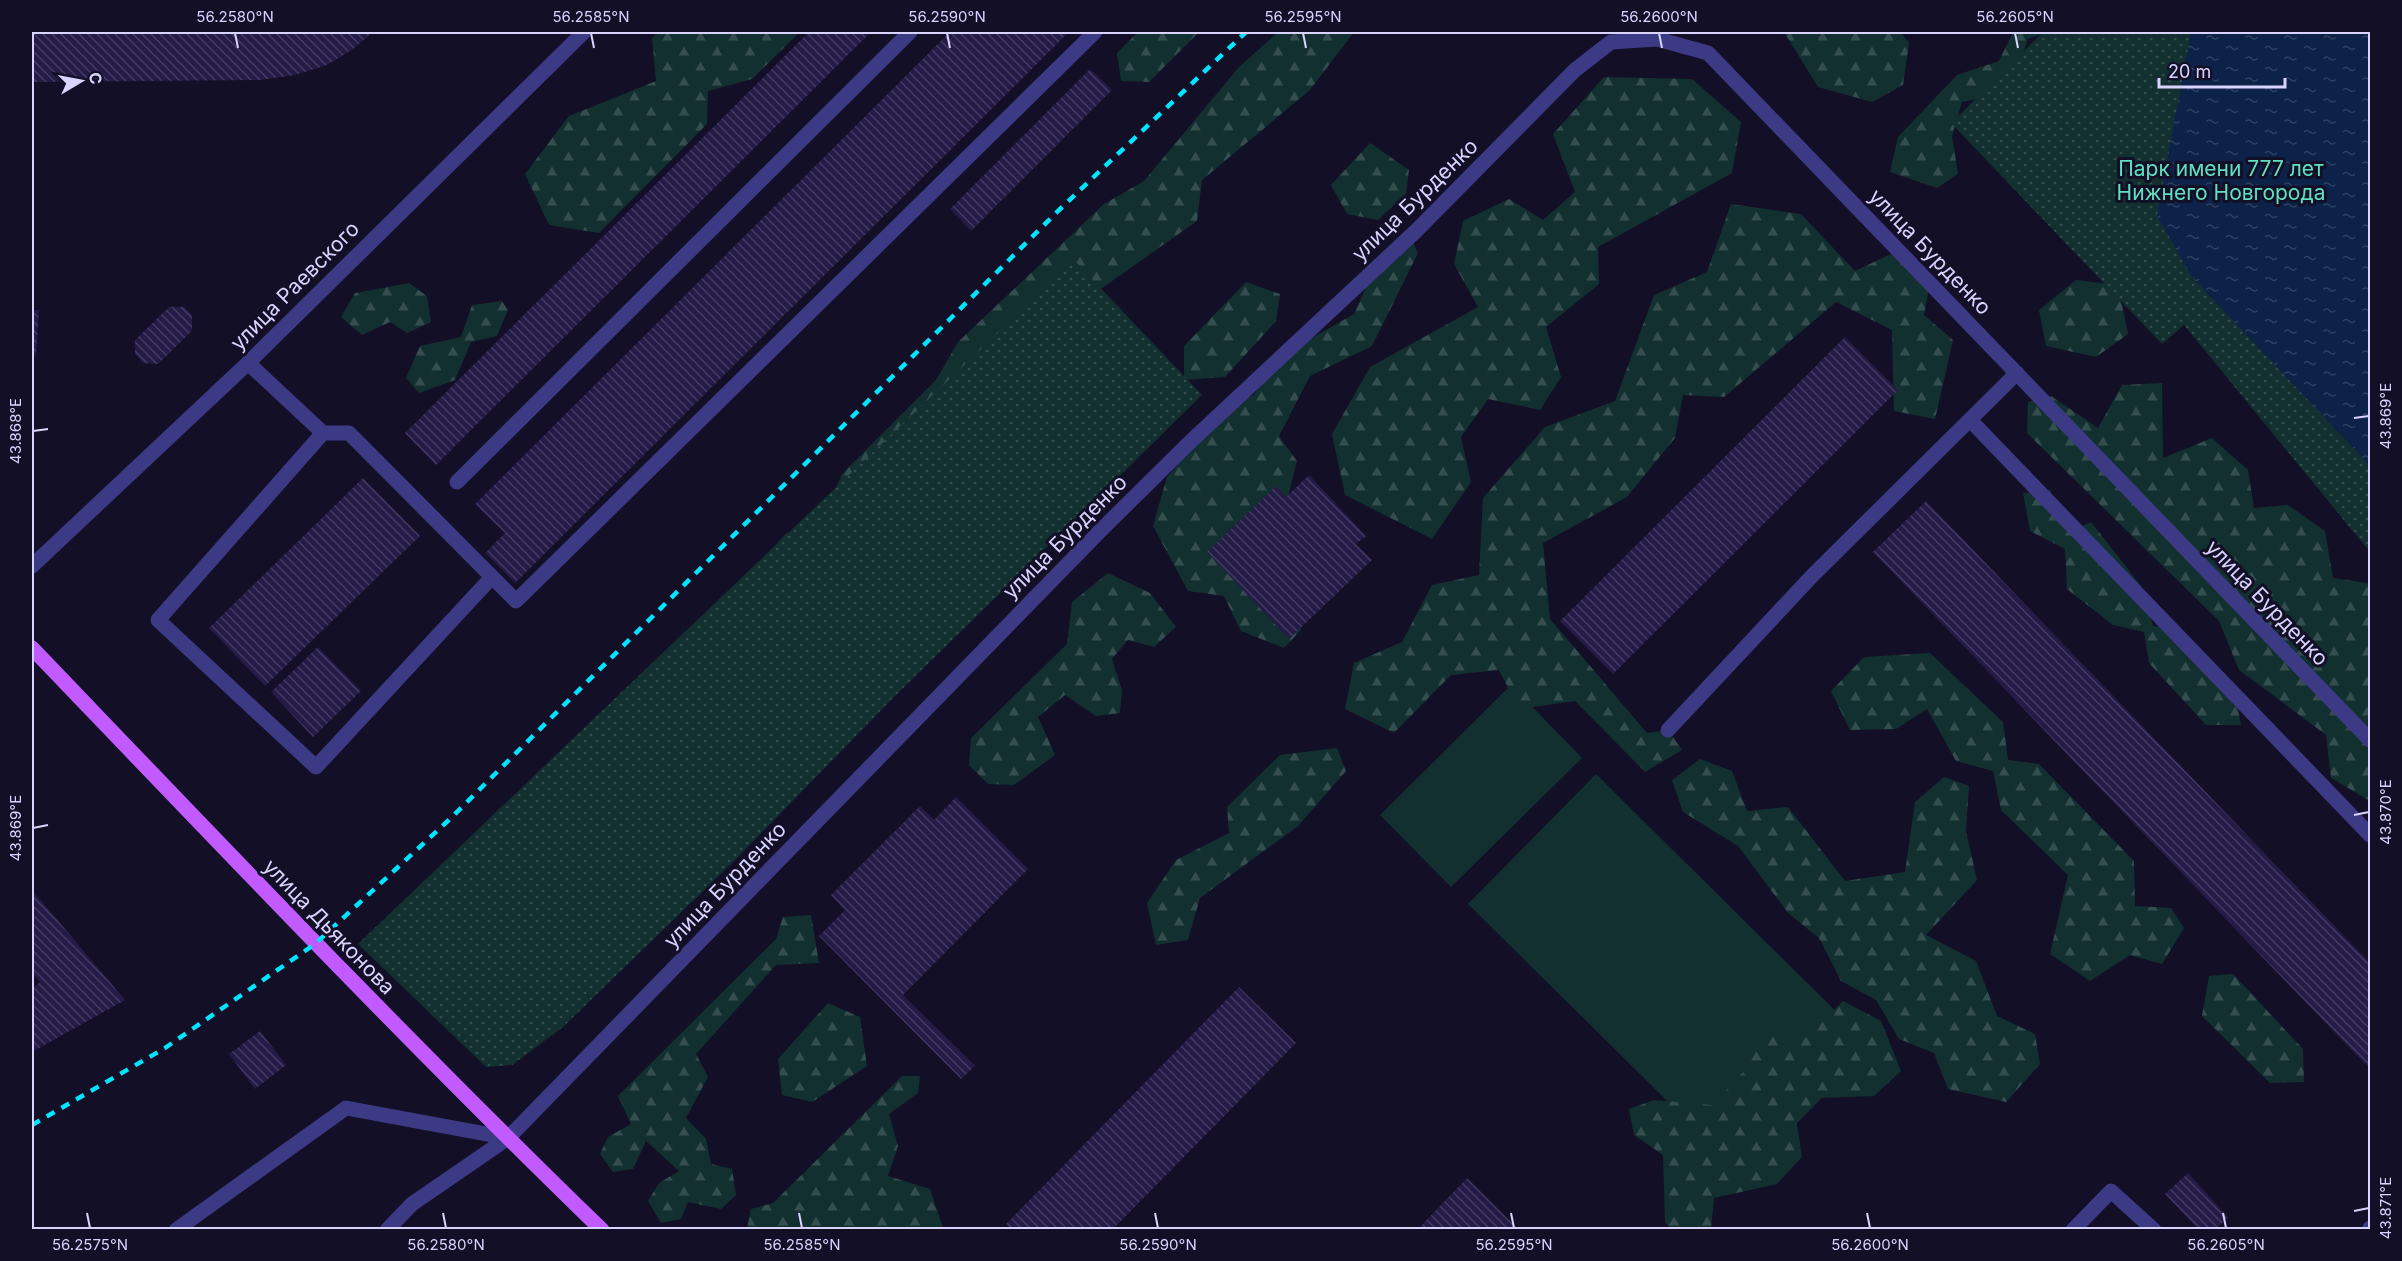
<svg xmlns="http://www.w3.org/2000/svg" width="2402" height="1261" font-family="Inter,sans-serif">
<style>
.grass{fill:#12302f}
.forest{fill:url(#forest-firs)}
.park{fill:url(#park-dots)}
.water{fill:url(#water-ripples)}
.building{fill:url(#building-back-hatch)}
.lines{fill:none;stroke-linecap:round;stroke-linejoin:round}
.minor{stroke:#3d3a85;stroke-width:15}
.major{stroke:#c25bff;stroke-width:15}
.rail{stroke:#00e5ff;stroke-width:4.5;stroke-dasharray:9 8;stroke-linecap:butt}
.ticks{fill:none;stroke:#d9d4ff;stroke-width:2}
.labels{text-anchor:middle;stroke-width:6;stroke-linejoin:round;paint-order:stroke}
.park-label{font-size:21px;fill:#5fe0c0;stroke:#130f26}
.street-label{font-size:21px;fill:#d9d4ff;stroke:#130f26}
.neatline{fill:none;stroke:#d9d4ff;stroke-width:2}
.ticks-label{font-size:15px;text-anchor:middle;fill:#d9d4ff}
</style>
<defs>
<pattern id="forest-firs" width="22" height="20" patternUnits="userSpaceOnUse" patternTransform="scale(1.5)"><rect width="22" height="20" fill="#12302f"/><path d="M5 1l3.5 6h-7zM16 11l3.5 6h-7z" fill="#344d4e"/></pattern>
<pattern id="park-dots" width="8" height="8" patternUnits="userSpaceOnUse" patternTransform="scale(1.5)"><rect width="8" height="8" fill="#12302f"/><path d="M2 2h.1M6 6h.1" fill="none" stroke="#344d4e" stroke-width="1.8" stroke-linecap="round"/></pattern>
<pattern id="water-ripples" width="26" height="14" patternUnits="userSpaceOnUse" patternTransform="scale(1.5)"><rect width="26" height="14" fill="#0c2248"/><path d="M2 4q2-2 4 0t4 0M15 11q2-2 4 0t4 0" fill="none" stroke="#2f4163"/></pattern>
<pattern id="building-back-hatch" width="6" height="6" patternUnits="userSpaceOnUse" patternTransform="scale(1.5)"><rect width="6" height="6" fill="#241b47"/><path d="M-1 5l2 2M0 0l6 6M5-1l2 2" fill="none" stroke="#433b63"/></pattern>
</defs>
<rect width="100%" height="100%" fill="#130f26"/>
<path class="grass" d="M 1511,685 L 1582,758 L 1451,887 L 1380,815 Z
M 1596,774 L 1872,1047 L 1744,1177 L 1468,904 Z"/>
<path class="forest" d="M 658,32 L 800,32 L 752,79 L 708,91 L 707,124 L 599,233 L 549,225 L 525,174 L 569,116 L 656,81 L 652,38 Z
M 1138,32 L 1199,32 L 1149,82 L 1121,81 L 1117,53 Z
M 1278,32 L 1354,32 L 1310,90 L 1202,180 L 1197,221 L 1088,298 L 551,778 L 786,534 L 826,511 L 842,474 L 936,380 L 958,342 L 1104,204 L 1144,181 L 1239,67 Z
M 1784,32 L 1901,32 L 1909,43 L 1903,85 L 1872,102 L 1818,87 Z
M 2013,32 L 2046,32 L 2028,39 L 2010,93 L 1962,102 L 1952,136 L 1958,174 L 1937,188 L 1890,172 L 1898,137 L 1957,75 L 1999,61 Z
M 1604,77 L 1692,79 L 1741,122 L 1732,173 L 1598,247 L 1599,284 L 1546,327 L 1561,377 L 1540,410 L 1488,399 L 1461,437 L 1471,482 L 1432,539 L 1345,495 L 1332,434 L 1370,367 L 1478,307 L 1454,264 L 1463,221 L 1509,199 L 1543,220 L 1575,192 L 1553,134 Z
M 1370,143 L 1409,170 L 1406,194 L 1378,220 L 1347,214 L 1331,185 Z
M 1731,204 L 1801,214 L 1855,271 L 1897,251 L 1930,282 L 1924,315 L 1953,340 L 1935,419 L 1894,411 L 1892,330 L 1836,302 L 1724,397 L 1683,395 L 1675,438 L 1627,497 L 1543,543 L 1550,619 L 1647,733 L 1668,730 L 1682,750 L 1645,772 L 1575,701 L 1519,709 L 1499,670 L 1451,675 L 1394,733 L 1345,709 L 1354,663 L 1402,642 L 1432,585 L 1479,575 L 1483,498 L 1545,427 L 1615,401 L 1654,295 L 1707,272 Z
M 1410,236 L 1418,253 L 1372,346 L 1310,376 L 1279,436 L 1297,461 L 1287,501 L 1292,593 L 1301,630 L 1284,648 L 1241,631 L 1224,596 L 1188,591 L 1153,526 L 1167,477 L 1228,408 L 1254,395 L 1277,358 L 1354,314 L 1378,261 Z
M 2076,280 L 2118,285 L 2128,334 L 2096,357 L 2046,346 L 2039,310 Z
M 1246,282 L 1280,294 L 1276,321 L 1225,377 L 1184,380 L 1184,346 Z
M 409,283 L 427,296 L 431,322 L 407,333 L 390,322 L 362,335 L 341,317 L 355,293 Z
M 502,301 L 508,310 L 497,336 L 471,342 L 455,380 L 419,393 L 406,378 L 420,346 L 461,337 L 472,305 Z
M 2162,383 L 2163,458 L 2212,438 L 2248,470 L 2254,508 L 2288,505 L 2325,531 L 2333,578 L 2367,583 L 2370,588 L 2370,801 L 2331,778 L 2326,735 L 2239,670 L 2219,621 L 2027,433 L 2028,402 L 2051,396 L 2098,428 L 2122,385 Z
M 2050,490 L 2068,533 L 2091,522 L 2142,587 L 2153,626 L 2179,628 L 2235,693 L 2241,725 L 2206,725 L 2149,663 L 2144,632 L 2113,625 L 2067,589 L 2065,549 L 2030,531 L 2023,493 Z
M 1108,573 L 1150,593 L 1176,627 L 1154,647 L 1128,640 L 1112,659 L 1122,690 L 1120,713 L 1096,716 L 1065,695 L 1038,717 L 1055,755 L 1014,785 L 988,784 L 969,765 L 971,738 L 1067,644 L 1072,602 Z
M 1930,653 L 2003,722 L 2008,760 L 2039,764 L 2134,861 L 2135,906 L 2171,908 L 2184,928 L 2162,964 L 2130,955 L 2090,981 L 2050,954 L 2068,875 L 2001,810 L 1993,771 L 1956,761 L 1927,709 L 1896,729 L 1850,730 L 1831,691 L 1864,657 Z
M 1337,748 L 1346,771 L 1298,826 L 1200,898 L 1188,940 L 1156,945 L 1147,903 L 1176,860 L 1229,833 L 1227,807 L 1280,755 Z
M 1700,759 L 1732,771 L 1747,811 L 1788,807 L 1845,881 L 1905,872 L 1915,802 L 1944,777 L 1969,786 L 1966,831 L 1977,880 L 1926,935 L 1976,961 L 1997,1016 L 2035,1034 L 2040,1064 L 2006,1102 L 1948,1089 L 1934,1053 L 1899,1039 L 1876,1000 L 1841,981 L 1819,938 L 1788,913 L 1738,846 L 1683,812 L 1672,780 Z
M 811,915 L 819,963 L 776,965 L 696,1054 L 708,1077 L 686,1118 L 706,1139 L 711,1164 L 732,1169 L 736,1195 L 721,1209 L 688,1202 L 681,1219 L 661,1223 L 648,1201 L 659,1183 L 679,1171 L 646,1141 L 633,1169 L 613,1172 L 600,1154 L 608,1137 L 631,1124 L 618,1096 L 776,939 L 783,917 Z
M 2233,974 L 2303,1049 L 2304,1082 L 2270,1083 L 2202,1016 L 2209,976 Z
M 1843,1001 L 1881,1021 L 1901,1071 L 1874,1096 L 1819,1098 L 1796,1117 L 1802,1157 L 1777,1184 L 1714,1198 L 1711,1229 L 1670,1229 L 1665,1222 L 1663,1155 L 1634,1135 L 1629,1109 L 1654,1100 L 1712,1105 L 1744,1071 L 1751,1037 L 1815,1029 Z
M 828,1003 L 860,1017 L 867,1066 L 812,1102 L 782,1095 L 778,1059 Z
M 902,1076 L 920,1076 L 918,1093 L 889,1114 L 898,1146 L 888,1176 L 930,1189 L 943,1228 L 942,1229 L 747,1229 L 751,1209 L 773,1203 Z"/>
<path class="park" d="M 2043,32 L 2370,32 L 2370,552 L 2184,325 L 2162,344 L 1951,123 Z
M 1074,260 L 1202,395 L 892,699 L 732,863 L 563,1027 L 512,1065 L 486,1067 L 358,944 Z"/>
<path class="water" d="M 2191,32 L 2370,32 L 2370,466 L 2192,277 L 2157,216 Z"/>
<path class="building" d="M 32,32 L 373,32 L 353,49 L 327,65 L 295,75 L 260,80 L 32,82 Z
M 809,32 L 871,32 L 436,465 L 405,433 Z
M 950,32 L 1069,32 L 515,583 L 485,553 L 505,533 L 475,504 Z
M 1090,69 L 1112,90 L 971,231 L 950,209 Z
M 169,307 L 184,307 L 192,315 L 192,331 L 158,364 L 143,363 L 135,354 L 135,340 Z
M 32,310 L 39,310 L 36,356 L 32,355 Z
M 1845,337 L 1898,390 L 1613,674 L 1560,621 Z
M 1309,475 L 1366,536 L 1356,544 L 1372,560 L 1289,639 L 1207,552 L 1276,486 L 1286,497 Z
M 363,478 L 420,536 L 265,686 L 209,628 Z
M 1926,501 L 2370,963 L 2370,1069 L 1873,552 Z
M 318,647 L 361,691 L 313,737 L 271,692 Z
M 956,797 L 1028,869 L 903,995 L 975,1066 L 961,1079 L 819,936 L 845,910 L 831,895 L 920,806 L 934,820 Z
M 32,890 L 125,1000 L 32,1052 L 32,989 L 40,982 L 32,973 Z
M 1239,987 L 1296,1043 L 1112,1230 L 1011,1230 L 1006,1224 Z
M 260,1031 L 286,1065 L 255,1089 L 229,1054 Z
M 2188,1173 L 2228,1217 L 2215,1230 L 2199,1230 L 2165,1194 Z
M 1467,1178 L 1519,1230 L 1417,1230 Z"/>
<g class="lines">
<path class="minor" d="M 248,363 L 323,433 L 158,620 L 316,767 L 492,577
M 1970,420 L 2370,835
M 323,433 L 349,433 L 516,601 L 1095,32
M 457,482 L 910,32
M 32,566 L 248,363 L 584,32
M 1668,730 L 1812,576 L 2017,373
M 176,1230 L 346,1108 L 508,1138
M 387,1230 L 412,1204 L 508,1138 L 1099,532 L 1190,442 L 1417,230 L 1575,70 L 1611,42 L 1657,39 L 1708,53 L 2370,740
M 2073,1230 L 2111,1191 L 2154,1230
M 2369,1230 L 2370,1228"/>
<path class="major" d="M 32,648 C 220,844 407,1041 602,1230"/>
<path class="rail" d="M 32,1125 L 165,1048 L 315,944 L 451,818 L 1058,211 L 1246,32"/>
</g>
<path class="ticks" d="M 235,33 L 238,48M 591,33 L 594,48M 947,33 L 950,48M 1303,33 L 1306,48M 1659,33 L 1662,48M 2015,33 L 2018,48M 2354,418 L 2369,416M 33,431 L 48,429M 2354,815 L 2369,812M 33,828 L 48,825M 2354,1211 L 2369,1208M 87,1213 L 90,1228M 443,1213 L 446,1228M 799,1213 L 802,1228M 1155,1213 L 1158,1228M 1511,1213 L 1514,1228M 1867,1213 L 1870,1228M 2223,1213 L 2226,1228"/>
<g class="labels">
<g class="park-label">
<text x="2221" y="176">Парк имени 777 лет<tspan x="2221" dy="24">Нижнего Новгорода</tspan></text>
</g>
<g class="street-label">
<text transform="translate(1415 200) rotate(-44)" y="7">улица Бурденко</text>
<text transform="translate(1930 252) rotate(46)" y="7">улица Бурденко</text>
<text transform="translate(295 286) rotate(-45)" y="7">улица Раевского</text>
<text transform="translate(1065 537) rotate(-45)" y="7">улица Бурденко</text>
<text transform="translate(2267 603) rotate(46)" y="7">улица Бурденко</text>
<text transform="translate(725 885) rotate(-46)" y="7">улица Бурденко</text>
<text transform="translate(329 927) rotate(46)" y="7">улица Дьяконова</text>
</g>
</g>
<rect width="2402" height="1261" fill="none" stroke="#130f26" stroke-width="66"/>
<g transform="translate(81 81) rotate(80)" stroke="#130f26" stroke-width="4.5" paint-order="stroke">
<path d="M0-4.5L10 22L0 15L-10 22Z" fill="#d9d4ff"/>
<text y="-9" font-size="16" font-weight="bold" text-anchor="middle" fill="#d9d4ff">С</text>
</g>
<path d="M2159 78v9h126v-9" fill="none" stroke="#d9d4ff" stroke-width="3"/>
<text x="2168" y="78" font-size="18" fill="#d9d4ff" stroke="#130f26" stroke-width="4.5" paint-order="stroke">20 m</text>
<rect x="33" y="33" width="2336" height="1195" class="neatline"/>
<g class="ticks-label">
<text x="235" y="22">56.2580°N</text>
<text x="591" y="22">56.2585°N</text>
<text x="947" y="22">56.2590°N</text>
<text x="1303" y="22">56.2595°N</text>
<text x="1659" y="22">56.2600°N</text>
<text x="2015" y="22">56.2605°N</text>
<text transform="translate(2386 416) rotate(-90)" y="5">43.869°E</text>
<text transform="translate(16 431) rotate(-90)" y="5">43.868°E</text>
<text transform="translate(2386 812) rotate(-90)" y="5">43.870°E</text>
<text transform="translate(16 828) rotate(-90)" y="5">43.869°E</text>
<text transform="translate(2386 1208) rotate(-90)" y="5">43.871°E</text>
<text x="90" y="1250">56.2575°N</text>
<text x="446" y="1250">56.2580°N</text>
<text x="802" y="1250">56.2585°N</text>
<text x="1158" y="1250">56.2590°N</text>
<text x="1514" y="1250">56.2595°N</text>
<text x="1870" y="1250">56.2600°N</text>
<text x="2226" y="1250">56.2605°N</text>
</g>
</svg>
